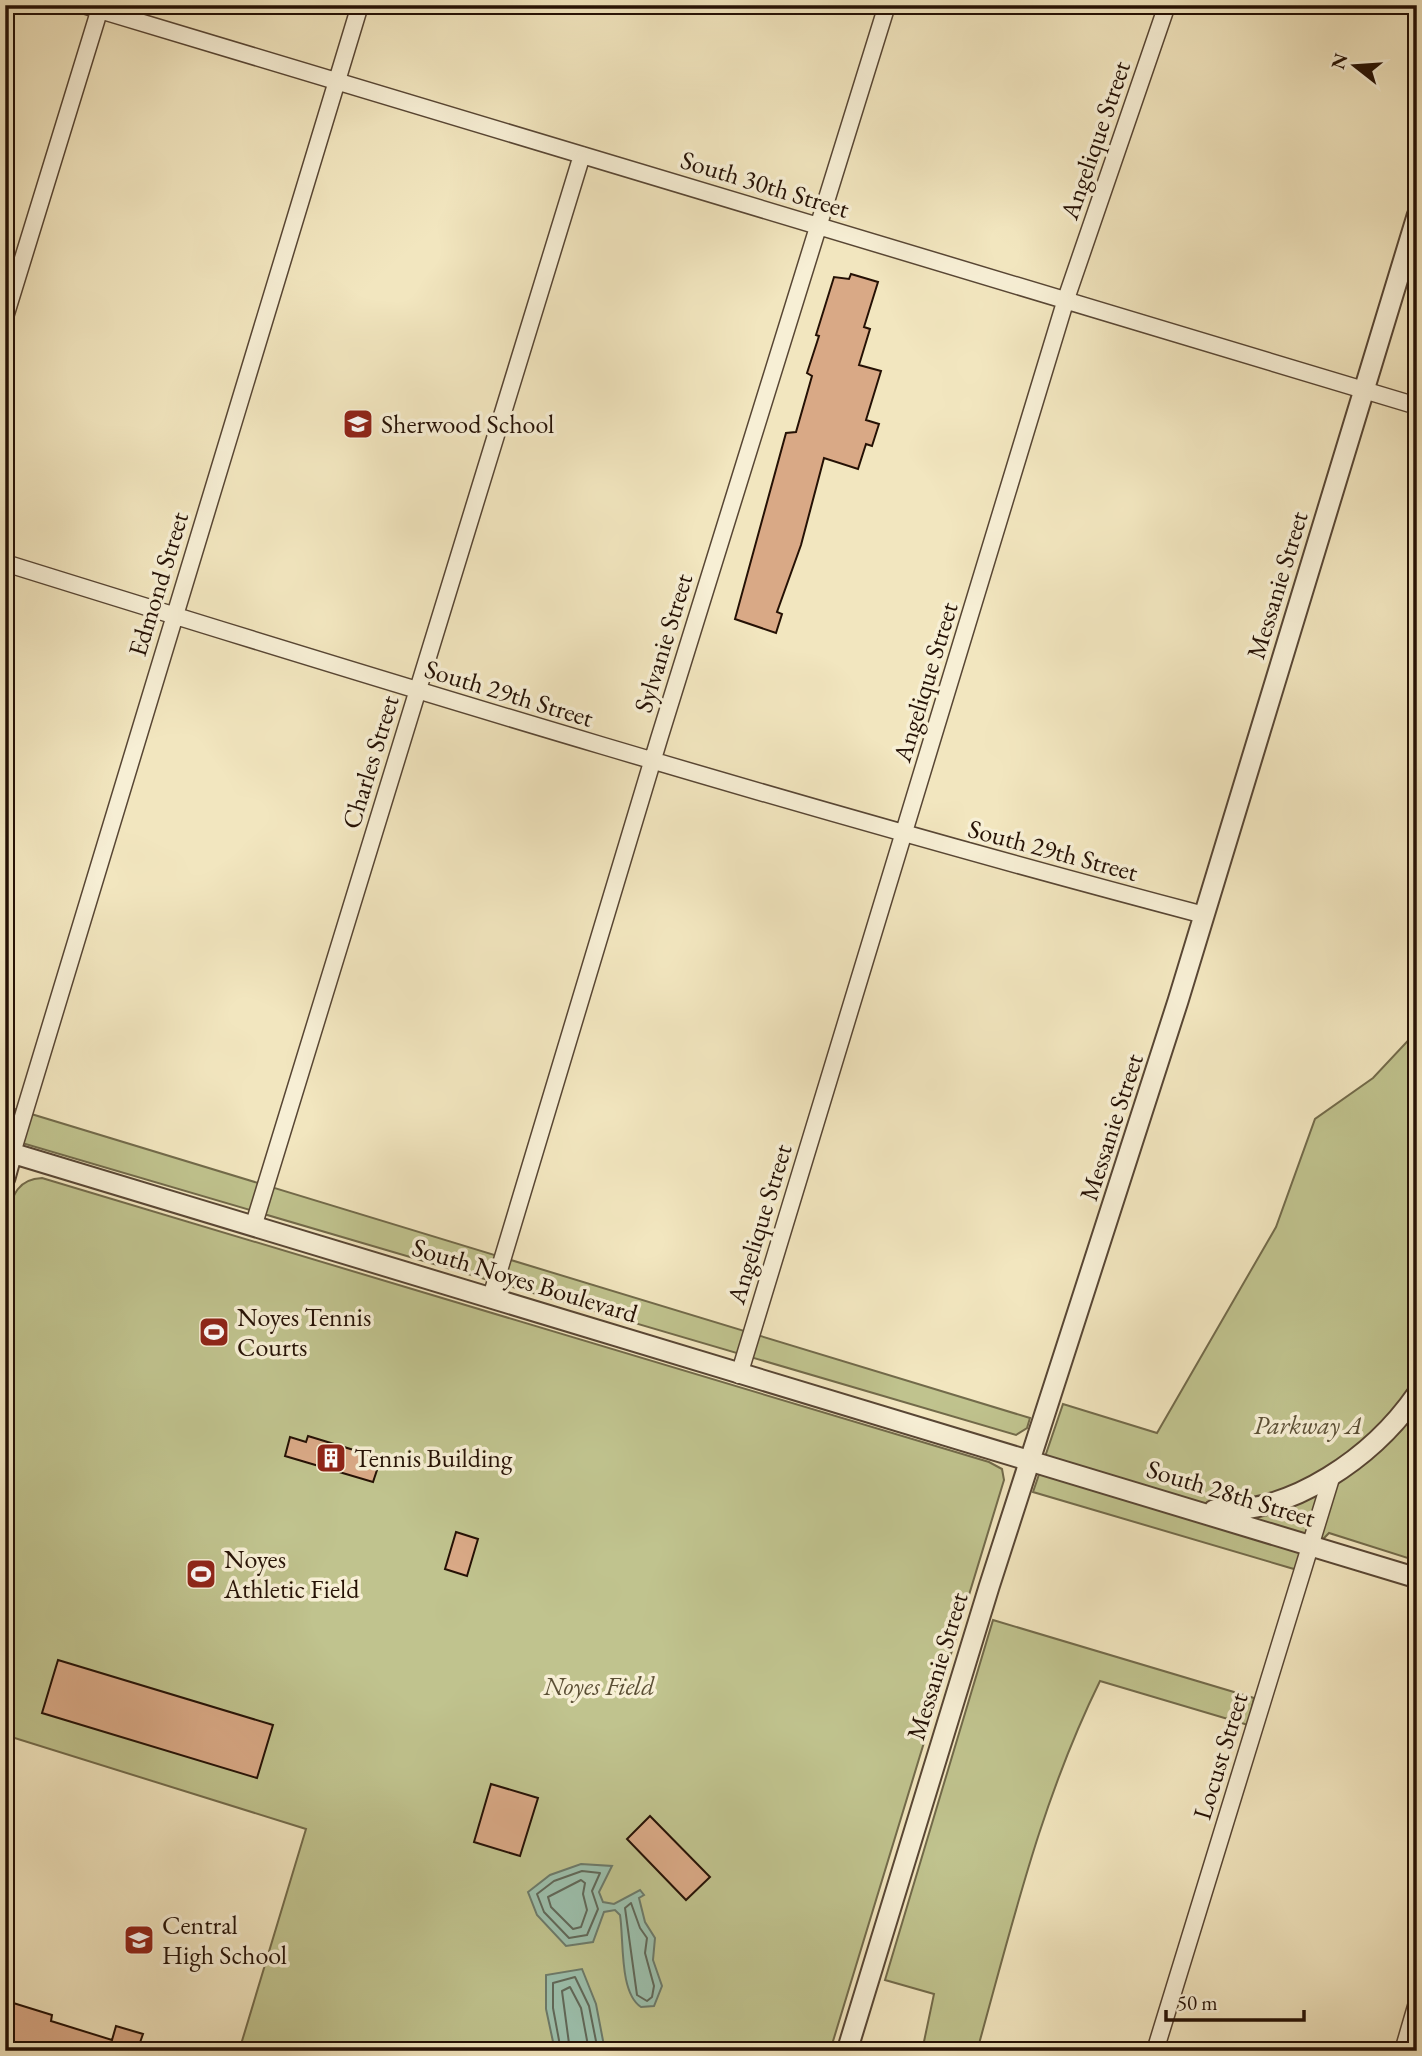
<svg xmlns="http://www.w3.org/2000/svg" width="1422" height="2056" font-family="'EB Garamond',serif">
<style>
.green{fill:#c0c38e;stroke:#726a4a;stroke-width:2}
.water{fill:#9cc0ad;stroke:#6c7a6a;stroke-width:2}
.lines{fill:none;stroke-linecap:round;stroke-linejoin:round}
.shore{stroke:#606859;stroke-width:2}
.building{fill:#d9a986;stroke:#251105;stroke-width:2}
.minor-casing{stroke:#584634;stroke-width:19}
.tertiary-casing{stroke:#584634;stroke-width:23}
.minor{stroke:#f7efd5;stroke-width:16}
.tertiary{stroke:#f7efd5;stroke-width:19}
.labels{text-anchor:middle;stroke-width:7;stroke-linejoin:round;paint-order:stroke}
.street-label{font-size:26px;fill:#251105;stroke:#f7efd5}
.poi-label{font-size:26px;fill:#251105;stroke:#f7efd5;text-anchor:start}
.park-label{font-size:26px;font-style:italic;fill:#5b4f35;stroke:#f7efd5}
</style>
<rect width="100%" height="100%" fill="#f2e6bf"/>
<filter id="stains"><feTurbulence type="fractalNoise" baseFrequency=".00286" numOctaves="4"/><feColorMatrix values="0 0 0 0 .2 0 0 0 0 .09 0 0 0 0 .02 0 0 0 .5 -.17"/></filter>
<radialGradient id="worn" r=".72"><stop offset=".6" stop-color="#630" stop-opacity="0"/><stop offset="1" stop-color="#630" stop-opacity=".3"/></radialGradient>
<path class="green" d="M 1417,1031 L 1417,1561 L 1329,1533 L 1294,1569 L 1033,1492 L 1063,1404 L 1157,1433 L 1276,1227 L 1315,1119 L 1373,1078 Z
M 5,1106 L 1030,1418 L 1027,1428 L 1016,1435 L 5,1138 Z
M 42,1178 L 989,1462 L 1002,1469 L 1004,1480 L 830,2051 L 239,2051 L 306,1829 L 5,1735 L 5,1222 C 12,1199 15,1179 42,1178 Z
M 993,1620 L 1254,1698 L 1248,1725 L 1100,1681 C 1041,1801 1013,1922 977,2051 L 922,2051 L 934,1994 L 885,1980 Z"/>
<path class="water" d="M 581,1864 L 612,1866 L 599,1892 L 603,1902 L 614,1904 L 640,1890 L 644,1895 L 639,1898 L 645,1922 L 655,1938 L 653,1960 L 662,1986 L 654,2006 L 641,2007 C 619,1993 624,1939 620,1915 L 615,1910 L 604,1912 L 593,1942 L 566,1946 L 537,1915 L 528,1892 L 550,1875 Z
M 582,1969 L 596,2004 L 605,2051 L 555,2051 L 546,2009 L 546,1975 Z"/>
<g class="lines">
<path class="shore" d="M 582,1871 L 600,1873 L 592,1891 L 598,1909 L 587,1935 L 569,1938 L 544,1912 L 537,1894 L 554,1881 Z
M 581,1880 L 585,1883 L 583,1894 L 587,1910 L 581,1927 L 573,1929 L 551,1907 L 548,1897 Z
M 631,1903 L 640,1928 L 647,1938 L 645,1953 L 654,1986 L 652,1997 L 647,2001 L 637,1995 L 625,1908 Z
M 561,2051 L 553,2008 L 553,1983 L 575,1977 L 589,2006 L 598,2051
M 570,2051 L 562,1991 L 570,1987 L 581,2008 L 589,2051"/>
</g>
<path class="building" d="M 851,274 L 878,282 L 864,327 L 870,329 L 859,365 L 881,371 L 866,420 L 879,424 L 872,446 L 866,444 L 858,469 L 824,458 L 801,545 L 777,612 L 782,614 L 776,633 L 735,619 L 786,433 L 796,432 L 812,376 L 807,373 L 819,336 L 816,335 L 834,277 L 849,279 Z
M 308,1436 L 370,1455 L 368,1461 L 379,1464 L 373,1482 L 285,1456 L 290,1437 L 306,1442 Z
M 456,1532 L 478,1539 L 467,1576 L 445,1569 Z
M 58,1660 L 273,1725 L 257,1778 L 42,1713 Z
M 491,1784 L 538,1798 L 520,1856 L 474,1842 Z
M 650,1816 L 710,1877 L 686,1900 L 627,1839 Z
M 10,2002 L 52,2015 L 51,2021 L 112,2040 L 116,2026 L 143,2034 L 137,2051 L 5,2051 L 5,2016 Z"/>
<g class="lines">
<g class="minor-casing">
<path id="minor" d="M 83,5 L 1417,406
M 5,317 L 101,5
M 5,563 C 403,687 801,809 1204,915
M 12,1153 L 360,5
M 254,1224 L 582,155
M 491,1297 L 659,739 L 887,5
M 739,1375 L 1066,299 L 1167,5
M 1155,2051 L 1332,1475
M 1403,2051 L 1417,2003"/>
</g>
<g class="tertiary-casing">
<path id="tertiary" d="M 5,1151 L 1417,1578
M 5,1178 L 12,1153
M 1214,1510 C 1292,1515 1374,1456 1417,1394
M 847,2051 L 989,1587 L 1178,1001 L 1417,216"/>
</g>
<use href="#minor" class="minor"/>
<use href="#tertiary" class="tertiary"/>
</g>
<defs>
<g id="school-square" transform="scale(1.575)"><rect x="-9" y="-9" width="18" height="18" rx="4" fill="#8f2418" stroke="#f7efd5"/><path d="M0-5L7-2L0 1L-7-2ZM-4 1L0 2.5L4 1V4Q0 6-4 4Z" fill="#fff"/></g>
<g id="stadium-square" transform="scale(1.575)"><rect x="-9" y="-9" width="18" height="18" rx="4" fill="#8f2418" stroke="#f7efd5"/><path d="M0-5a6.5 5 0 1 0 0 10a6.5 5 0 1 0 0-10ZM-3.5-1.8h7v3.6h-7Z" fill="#fff"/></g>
<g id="building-square" transform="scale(1.575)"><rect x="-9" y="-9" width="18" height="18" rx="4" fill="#8f2418" stroke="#f7efd5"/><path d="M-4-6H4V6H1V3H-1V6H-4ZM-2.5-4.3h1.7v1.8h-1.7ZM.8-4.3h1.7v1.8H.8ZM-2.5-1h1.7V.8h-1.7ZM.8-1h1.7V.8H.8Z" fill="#fff"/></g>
</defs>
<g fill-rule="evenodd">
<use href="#school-square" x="358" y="424"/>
<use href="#stadium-square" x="214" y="1332"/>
<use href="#building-square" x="331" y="1458"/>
<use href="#stadium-square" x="201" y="1574"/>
<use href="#school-square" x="139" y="1940"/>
</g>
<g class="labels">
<g class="street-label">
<text transform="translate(1095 140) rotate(-71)" y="9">Angelique Street</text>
<text transform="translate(765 184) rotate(17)" y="9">South 30th Street</text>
<text transform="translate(158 584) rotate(-73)" y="9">Edmond Street</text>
<text transform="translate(1277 585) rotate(-73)" y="9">Messanie Street</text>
<text transform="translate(663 643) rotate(-73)" y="9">Sylvanie Street</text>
<text transform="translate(925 682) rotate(-73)" y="9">Angelique Street</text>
<text transform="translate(509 693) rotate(17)" y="9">South 29th Street</text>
<text transform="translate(370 762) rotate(-73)" y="9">Charles Street</text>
<text transform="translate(1053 850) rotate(15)" y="9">South 29th Street</text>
<text transform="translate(1111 1127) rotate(-72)" y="9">Messanie Street</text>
<text transform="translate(759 1224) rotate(-73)" y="9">Angelique Street</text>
<text transform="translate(525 1280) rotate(17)" y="9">South Noyes Boulevard</text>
<text transform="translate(1231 1493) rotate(17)" y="9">South 28th Street</text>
<text transform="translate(937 1666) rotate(-73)" y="9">Messanie Street</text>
<text transform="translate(1220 1756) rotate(-73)" y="9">Locust Street</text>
</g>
<g class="poi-label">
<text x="381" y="433">Sherwood School</text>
<text x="237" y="1326">Noyes Tennis<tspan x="237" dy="30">Courts</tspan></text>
<text x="354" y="1467">Tennis Building</text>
<text x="224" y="1568">Noyes<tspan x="224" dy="30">Athletic Field</tspan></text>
<text x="162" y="1934">Central<tspan x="162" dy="30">High School</tspan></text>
</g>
<g class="park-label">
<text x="1308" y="1434">Parkway A</text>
<text x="599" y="1695">Noyes Field</text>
</g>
</g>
<rect width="1422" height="2056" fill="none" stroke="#f2e6bf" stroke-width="28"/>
<rect x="7" y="7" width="1408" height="2042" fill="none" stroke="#251105" stroke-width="3.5"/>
<rect x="14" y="14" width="1394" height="2028" fill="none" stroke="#251105" stroke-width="2"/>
<g transform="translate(1355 66) rotate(287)" stroke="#f7efd5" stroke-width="5" paint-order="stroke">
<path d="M0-5L12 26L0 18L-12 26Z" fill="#251105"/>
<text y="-10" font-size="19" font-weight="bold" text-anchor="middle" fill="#251105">N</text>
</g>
<path d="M1166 2010v10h138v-10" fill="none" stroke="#251105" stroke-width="3.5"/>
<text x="1177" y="2010" font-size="21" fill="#251105" stroke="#f7efd5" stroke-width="5" paint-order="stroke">50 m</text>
<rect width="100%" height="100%" filter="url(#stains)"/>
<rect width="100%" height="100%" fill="url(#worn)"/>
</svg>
